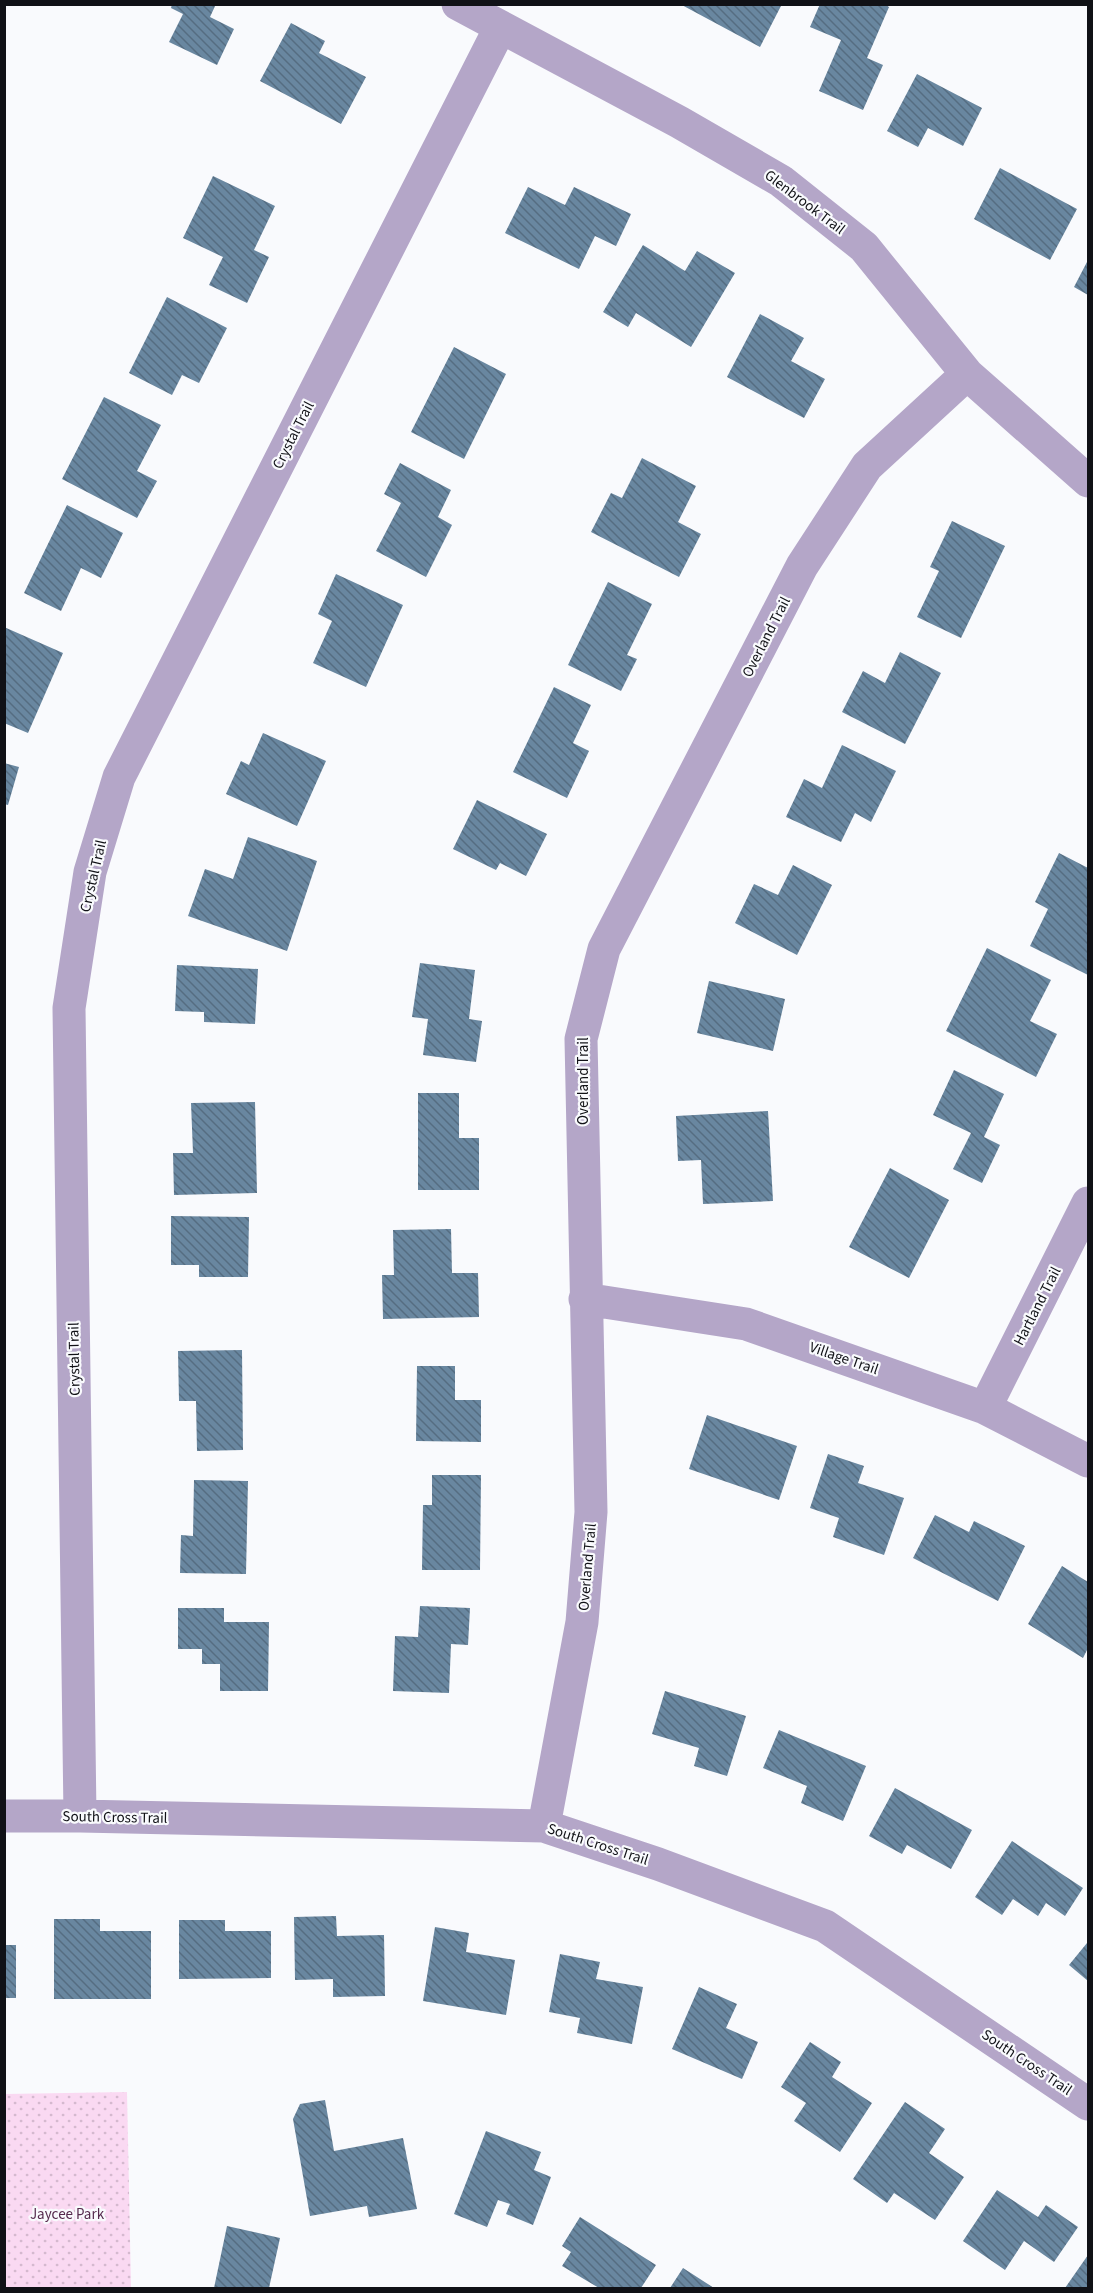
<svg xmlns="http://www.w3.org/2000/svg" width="1093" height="2293" font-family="'Source Sans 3',sans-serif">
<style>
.grass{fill:url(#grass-dots)}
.building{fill:url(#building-back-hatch)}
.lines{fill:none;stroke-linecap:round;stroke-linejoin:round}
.minor{stroke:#b4a6c8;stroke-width:33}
.labels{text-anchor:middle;stroke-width:4.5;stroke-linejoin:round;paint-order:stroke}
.street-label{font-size:15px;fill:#101116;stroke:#f9fafd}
.park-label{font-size:15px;fill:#552a4d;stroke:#f9fafd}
</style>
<defs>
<pattern id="grass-dots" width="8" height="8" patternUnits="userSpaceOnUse" patternTransform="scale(1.5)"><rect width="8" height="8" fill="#fad9f2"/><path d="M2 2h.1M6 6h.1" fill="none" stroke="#d5b9cf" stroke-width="1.8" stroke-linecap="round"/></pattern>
<pattern id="building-back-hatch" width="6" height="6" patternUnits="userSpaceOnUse" patternTransform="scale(1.5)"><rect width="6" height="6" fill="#6987a0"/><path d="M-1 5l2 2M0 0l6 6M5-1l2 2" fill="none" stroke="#556d81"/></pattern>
</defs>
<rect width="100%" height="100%" fill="#f9fafd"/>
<path class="grass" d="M 127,2092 L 131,2288 L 5,2288 L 5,2094 Z"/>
<path class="building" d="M 172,4 L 216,4 L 210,17 L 234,29 L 217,65 L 169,42 L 183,14 L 171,8 Z
M 680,4 L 782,4 L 760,47 Z
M 820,4 L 884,4 L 889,7 L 867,58 L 883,65 L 863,110 L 819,91 L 841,40 L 810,27 Z
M 291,23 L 325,41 L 319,53 L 366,77 L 341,124 L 260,81 Z
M 917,74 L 982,108 L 963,146 L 928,128 L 918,147 L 887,131 Z
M 1000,168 L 1077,209 L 1050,260 L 974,219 Z
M 213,176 L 275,206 L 254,250 L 269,257 L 247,303 L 209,285 L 223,257 L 183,238 Z
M 528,187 L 565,205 L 574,187 L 631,214 L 616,246 L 595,236 L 579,269 L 505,233 Z
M 643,245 L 685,271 L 697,251 L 735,273 L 691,347 L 636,313 L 628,327 L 603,312 Z
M 1088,260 L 1088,295 L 1074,287 Z
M 167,297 L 227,328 L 199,383 L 182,375 L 172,395 L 129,373 Z
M 760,314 L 804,338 L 791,361 L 825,379 L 804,418 L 727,377 Z
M 454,347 L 506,374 L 464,459 L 411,432 Z
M 104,397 L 161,425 L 137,471 L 157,481 L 137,518 L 62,479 Z
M 642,458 L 696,486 L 678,522 L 701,534 L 679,577 L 591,532 L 611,493 L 622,498 Z
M 400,463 L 451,490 L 438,517 L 452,525 L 426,577 L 376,551 L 401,503 L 384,494 Z
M 67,505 L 123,533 L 101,578 L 81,568 L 61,611 L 24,593 Z
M 952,521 L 1005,546 L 961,638 L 917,617 L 939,571 L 930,567 Z
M 336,574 L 403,605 L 366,687 L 313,663 L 332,621 L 318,614 Z
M 608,582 L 652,604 L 627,655 L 637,659 L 621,691 L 568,665 Z
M 4,627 L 63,653 L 28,733 L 4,723 Z
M 900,652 L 941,673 L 905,744 L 842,712 L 863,671 L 885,683 Z
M 554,687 L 591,705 L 573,743 L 589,751 L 567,798 L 513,772 Z
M 263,733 L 326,761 L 297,826 L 226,794 L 241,761 L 249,765 Z
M 842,745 L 896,771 L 871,822 L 855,813 L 841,842 L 786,817 L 804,779 L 822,788 Z
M 4,763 L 19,767 L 8,805 L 4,804 Z
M 477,800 L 547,834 L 526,876 L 500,863 L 496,870 L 453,849 Z
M 248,837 L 317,861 L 287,951 L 188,916 L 205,869 L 233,879 Z
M 1059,853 L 1088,868 L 1088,975 L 1030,946 L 1048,909 L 1035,902 Z
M 793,865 L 832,885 L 797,955 L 735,923 L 754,884 L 778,895 Z
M 987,948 L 1051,980 L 1030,1021 L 1057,1034 L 1036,1077 L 946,1031 Z
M 420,963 L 475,970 L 469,1019 L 482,1021 L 476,1062 L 423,1055 L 428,1019 L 412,1017 Z
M 177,965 L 258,969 L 255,1024 L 204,1022 L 204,1012 L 175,1011 Z
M 709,981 L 785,999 L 773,1051 L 697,1033 Z
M 954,1070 L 1004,1094 L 984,1137 L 1000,1145 L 982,1183 L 953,1169 L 971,1133 L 933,1115 Z
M 418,1093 L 459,1093 L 459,1138 L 479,1138 L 479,1190 L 418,1190 Z
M 255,1102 L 257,1193 L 174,1195 L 173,1153 L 193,1153 L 191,1103 Z
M 768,1111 L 773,1201 L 703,1204 L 701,1160 L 678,1161 L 676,1116 Z
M 890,1168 L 949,1200 L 909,1278 L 849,1247 Z
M 171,1216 L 249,1217 L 248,1277 L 199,1277 L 199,1265 L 171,1265 Z
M 451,1229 L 452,1273 L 478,1273 L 479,1317 L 383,1319 L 382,1275 L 394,1275 L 393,1230 Z
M 242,1350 L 243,1450 L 197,1451 L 196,1401 L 179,1401 L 178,1351 Z
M 417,1366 L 455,1366 L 455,1400 L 481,1400 L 481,1442 L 416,1441 Z
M 707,1415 L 797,1446 L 779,1500 L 689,1469 Z
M 828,1454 L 864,1466 L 858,1483 L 904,1498 L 884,1555 L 833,1537 L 839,1518 L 810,1508 Z
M 432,1475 L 481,1475 L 480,1570 L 422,1570 L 423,1505 L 432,1505 Z
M 194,1480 L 248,1481 L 246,1574 L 180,1573 L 181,1535 L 193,1536 Z
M 935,1515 L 969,1532 L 974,1521 L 1025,1546 L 998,1601 L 913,1558 Z
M 1062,1566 L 1088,1582 L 1088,1648 L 1083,1658 L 1028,1624 Z
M 420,1606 L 470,1608 L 468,1645 L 451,1644 L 449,1693 L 393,1691 L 395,1636 L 418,1637 Z
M 178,1608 L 224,1608 L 224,1622 L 269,1622 L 268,1691 L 220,1691 L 220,1664 L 202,1664 L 202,1649 L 178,1649 Z
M 665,1691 L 746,1716 L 727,1776 L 694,1766 L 699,1748 L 652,1734 Z
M 779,1730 L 866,1766 L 843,1821 L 801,1803 L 807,1786 L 763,1768 Z
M 895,1788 L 972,1830 L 951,1869 L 907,1845 L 902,1854 L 869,1836 Z
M 1012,1841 L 1083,1888 L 1065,1916 L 1046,1903 L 1038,1916 L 1013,1899 L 1002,1915 L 975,1897 Z
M 336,1916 L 337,1936 L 384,1935 L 385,1996 L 333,1997 L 333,1979 L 295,1980 L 294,1917 Z
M 54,1919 L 100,1919 L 100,1931 L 151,1931 L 151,1999 L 54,1999 Z
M 179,1920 L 225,1920 L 225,1931 L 271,1931 L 271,1978 L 179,1979 Z
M 435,1927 L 469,1933 L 466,1952 L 515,1960 L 506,2015 L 423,2001 Z
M 1087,1943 L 1088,1944 L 1088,1981 L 1069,1965 Z
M 4,1945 L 16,1945 L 16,1998 L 4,1998 Z
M 560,1954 L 600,1962 L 596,1979 L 643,1987 L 632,2044 L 577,2033 L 580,2018 L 549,2012 Z
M 699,1987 L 737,2004 L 726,2028 L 758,2042 L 742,2079 L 672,2049 Z
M 810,2042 L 841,2062 L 832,2077 L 872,2103 L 840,2152 L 794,2121 L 806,2103 L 781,2087 Z
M 325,2100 L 334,2151 L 403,2138 L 417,2209 L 369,2217 L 367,2206 L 310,2216 L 293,2119 L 300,2104 Z
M 905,2102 L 945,2129 L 929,2153 L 964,2177 L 935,2220 L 894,2193 L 887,2203 L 853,2179 Z
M 486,2131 L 541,2152 L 534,2170 L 551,2177 L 533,2225 L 506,2214 L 510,2204 L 498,2200 L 487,2227 L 454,2214 Z
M 997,2190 L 1038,2217 L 1046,2205 L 1078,2227 L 1054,2262 L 1024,2241 L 1005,2270 L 963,2241 Z
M 580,2217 L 656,2265 L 641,2288 L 599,2288 L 562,2266 L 571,2252 L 562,2246 Z
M 227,2226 L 280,2238 L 269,2288 L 214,2288 Z
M 1088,2255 L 1088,2288 L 1065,2288 Z
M 683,2268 L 714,2288 L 670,2288 Z"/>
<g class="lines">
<path class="minor" d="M 458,4 L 679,122 L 781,181 L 864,247 L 967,374 L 1088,481
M 585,1299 L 746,1324 L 985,1408 L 1088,1461
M 985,1408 L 1088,1203
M 4,1816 L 80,1816 L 544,1826 L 658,1864 L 825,1926 L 1088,2104
M 80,1816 L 69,1008 L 90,872 L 119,777 L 500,28
M 544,1826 L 582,1622 L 591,1512 L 581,1039 L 604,949 L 802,566 L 867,466 L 967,374"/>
</g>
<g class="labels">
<g class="street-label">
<text transform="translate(805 202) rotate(37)" y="5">Glenbrook Trail</text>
<text transform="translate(293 435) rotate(-63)" y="5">Crystal Trail</text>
<text transform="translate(766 637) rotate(-63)" y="5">Overland Trail</text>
<text transform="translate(93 876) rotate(-77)" y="5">Crystal Trail</text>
<text transform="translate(583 1081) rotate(-90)" y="5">Overland Trail</text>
<text transform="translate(1037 1306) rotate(-63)" y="5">Hartland Trail</text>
<text transform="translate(844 1358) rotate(19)" y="5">Village Trail</text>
<text transform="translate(74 1359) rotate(-91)" y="5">Crystal Trail</text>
<text transform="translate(587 1567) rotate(-85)" y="5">Overland Trail</text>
<text transform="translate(115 1817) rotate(1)" y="5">South Cross Trail</text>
<text transform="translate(598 1844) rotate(18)" y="5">South Cross Trail</text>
<text transform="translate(1027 2062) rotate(34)" y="5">South Cross Trail</text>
</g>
<g class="park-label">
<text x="67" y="2219">Jaycee Park</text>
</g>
</g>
<rect width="1093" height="2293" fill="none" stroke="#101116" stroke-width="12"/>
</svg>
